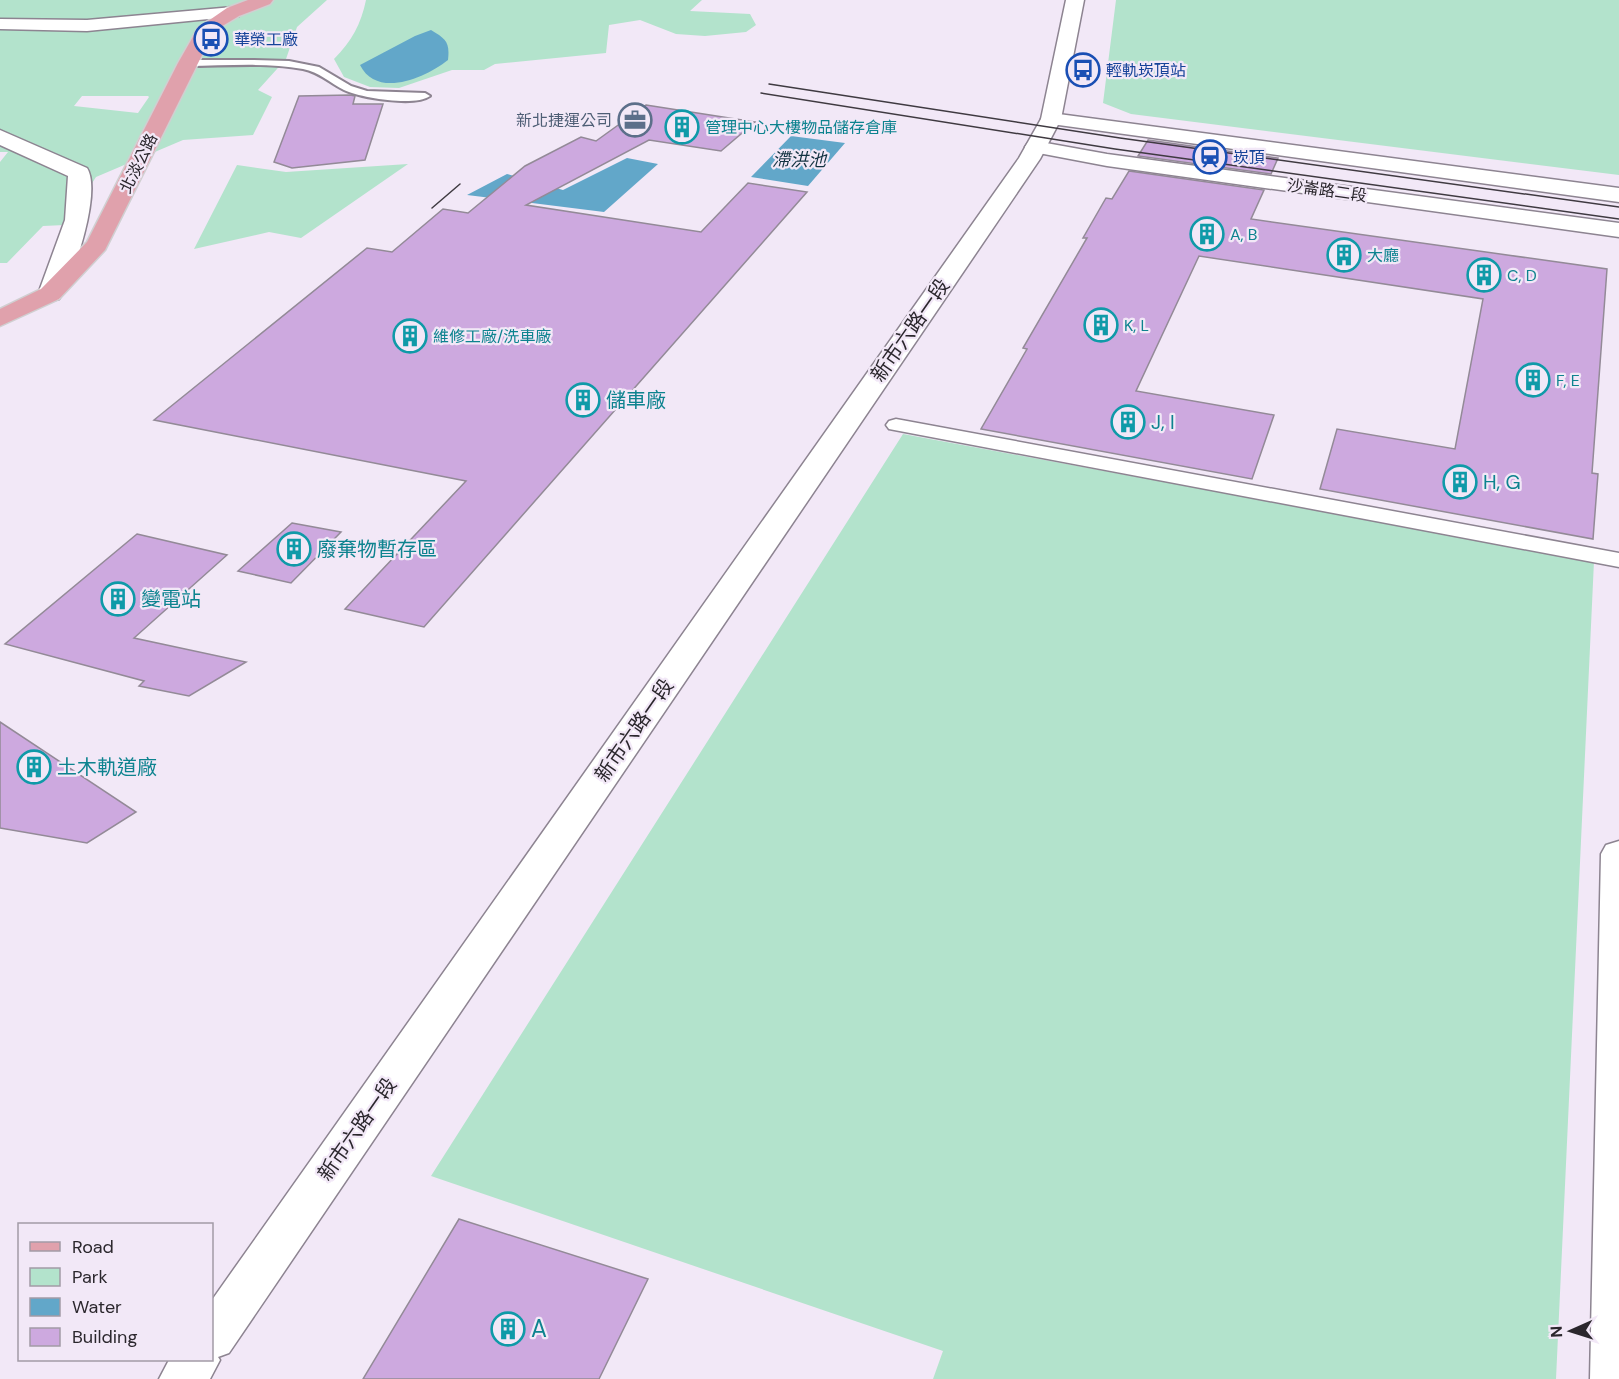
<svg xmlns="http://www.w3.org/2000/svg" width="1619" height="1379" font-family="'DM Sans','Noto Sans TC',sans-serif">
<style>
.green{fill:#b3e3cc;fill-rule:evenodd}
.water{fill:#62a7c9}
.building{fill:#cda9df;stroke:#938a97;stroke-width:1.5}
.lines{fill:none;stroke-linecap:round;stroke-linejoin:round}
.service-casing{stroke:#8d8491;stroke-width:4}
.pedestrian-casing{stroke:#8d8491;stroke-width:3}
.minor-casing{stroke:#8d8491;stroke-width:3}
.tertiary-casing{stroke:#8d8491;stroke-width:3}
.primary-casing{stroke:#d0cfd1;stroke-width:3}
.service{fill:#fff;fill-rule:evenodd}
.pedestrian{fill:#fff;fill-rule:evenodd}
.minor{fill:#fff;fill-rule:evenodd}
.tertiary{fill:#fff;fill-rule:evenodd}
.primary{fill:#e0a1ac;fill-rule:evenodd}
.tram{stroke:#3f3a41;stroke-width:1.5}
.labels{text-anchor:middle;stroke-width:4.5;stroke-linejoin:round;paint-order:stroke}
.far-transit-label{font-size:16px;fill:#164399;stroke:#f2e8f7;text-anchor:start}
.far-service-label{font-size:16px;fill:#4e5e75;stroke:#f2e8f7;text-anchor:end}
.far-culture-label{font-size:16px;fill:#0d838f;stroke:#f2e8f7;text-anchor:start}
.far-street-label{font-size:16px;fill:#2b272d;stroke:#f2e8f7}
.far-water-label{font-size:18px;font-style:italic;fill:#123241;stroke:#f2e8f7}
.street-label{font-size:20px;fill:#2b272d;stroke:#f2e8f7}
.culture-label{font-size:20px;fill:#0d838f;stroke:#f2e8f7;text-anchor:start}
.near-culture-label{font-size:24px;fill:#0d838f;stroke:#f2e8f7;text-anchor:start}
</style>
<rect width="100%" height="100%" fill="#f2e8f7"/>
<path class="green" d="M 0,0 L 327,0 L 297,27 L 286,59 L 258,90 L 272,97 L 253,135 L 183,140 L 96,177 L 65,225 L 43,226 L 7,263 L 0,263 L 0,162 L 8,152 L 0,152 ZM 82,96 L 148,96 L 149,97 L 138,113 L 74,106 Z
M 366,0 L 702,0 L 690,11 L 750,14 L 756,25 L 746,32 L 705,36 L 676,34 L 640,20 L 609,25 L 606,53 L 495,64 L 484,70 L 452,70 L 399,88 L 370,87 L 344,77 L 334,59 C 352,41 361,24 366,0 Z
M 1116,0 L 1619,0 L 1619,175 L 1131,114 L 1103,103 Z
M 408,164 L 301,238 L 269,232 L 194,249 L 237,165 L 286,172 Z
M 903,434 L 1594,561 L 1556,1379 L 933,1379 L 943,1351 L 431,1176 Z"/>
<path class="water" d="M 431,30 C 446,39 450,42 448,60 C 425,78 377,99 360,65 L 415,36 Z
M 791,136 L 845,143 L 808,186 L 751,177 Z
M 627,158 L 658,164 L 604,212 L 467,195 L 507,174 L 563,190 Z"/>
<path class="building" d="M 350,95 L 355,96 L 353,104 L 383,104 L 365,160 L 292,168 L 274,162 L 299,96 Z
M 646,105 L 755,122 L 721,151 L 649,140 L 526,205 L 701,232 L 748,183 L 807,192 L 424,627 L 345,609 L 466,481 L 154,420 L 367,248 L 392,252 L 443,209 L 468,213 L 525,166 L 581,137 L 596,141 Z
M 1148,140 L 1278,158 L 1271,174 L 1138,156 Z
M 1129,171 L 1264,190 L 1251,219 L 1607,269 L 1592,473 L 1598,474 L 1593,539 L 1320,489 L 1337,429 L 1455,449 L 1483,299 L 1199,256 L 1136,391 L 1274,415 L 1252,479 L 981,429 L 1027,349 L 1023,348 L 1087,238 L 1083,238 L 1106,198 L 1112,199 Z
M 292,523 L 341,532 L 291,583 L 238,571 Z
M 137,534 L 227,555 L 134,638 L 246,662 L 189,696 L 139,686 L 144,681 L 5,644 Z
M 0,722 L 136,812 L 87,843 L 0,828 Z
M 459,1219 L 648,1279 L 599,1379 L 363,1379 Z"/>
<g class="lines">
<g class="service-casing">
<path id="service" d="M 253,60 L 289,61 L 319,67 L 351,86 L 367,91 L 425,93 L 430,96 C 415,107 361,98 344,90 C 330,83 319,72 303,69 C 265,62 225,66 187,66 L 182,63 L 187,60 Z"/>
</g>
<g class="pedestrian-casing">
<path id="pedestrian" d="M 896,419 L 1619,553 L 1619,567 L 889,429 L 886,425 L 889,421 Z"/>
</g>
<g class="minor-casing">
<path id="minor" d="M 1066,0 L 1084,0 L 1061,119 L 1040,159 L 229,1353 L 218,1357 L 220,1360 L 210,1379 L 159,1379 L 169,1360 L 212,1360 L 212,1300 L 1019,158 L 1041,119 Z
M 233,7 L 239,8 L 242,12 L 239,16 L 87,31 L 0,29 L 0,19 L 87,20 Z
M 0,130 L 87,168 C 102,191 74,277 59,299 L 50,301 L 41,299 L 38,294 L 65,220 L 68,176 L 0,145 Z
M 1619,841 L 1619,1379 L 1590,1379 L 1601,854 L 1606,845 Z"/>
</g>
<g class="tertiary-casing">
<path id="tertiary" d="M 1051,113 L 1619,188 L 1619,202 L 1044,123 L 1041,119 L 1044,115 Z
M 1035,141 L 1107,154 L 1619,223 L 1619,237 L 1107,166 L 1028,151 L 1025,147 L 1028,143 Z"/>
</g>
<g class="primary-casing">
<path id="primary" d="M 248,0 L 273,0 L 270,4 L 239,16 L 214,31 L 105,250 L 59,299 L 0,326 L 0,309 L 41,289 L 87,242 L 178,63 L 198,28 L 227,8 Z"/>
</g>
<use href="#service" class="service"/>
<use href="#pedestrian" class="pedestrian"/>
<use href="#minor" class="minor"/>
<use href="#tertiary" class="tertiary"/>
<use href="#primary" class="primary"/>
<path class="tram" d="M 769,84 L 1120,138 L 1619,207
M 761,93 L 1115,149 L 1619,219
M 432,208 L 460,184"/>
</g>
<defs>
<g id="bus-ring" transform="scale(1.725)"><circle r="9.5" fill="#f2e8f7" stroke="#1a4fb4" stroke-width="1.5"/><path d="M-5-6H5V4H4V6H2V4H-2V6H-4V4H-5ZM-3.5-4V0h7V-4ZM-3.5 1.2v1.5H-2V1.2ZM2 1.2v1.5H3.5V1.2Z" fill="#1a4fb4"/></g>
<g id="office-ring" transform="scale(1.725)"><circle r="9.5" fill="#f2e8f7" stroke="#5c6f8a" stroke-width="1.5"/><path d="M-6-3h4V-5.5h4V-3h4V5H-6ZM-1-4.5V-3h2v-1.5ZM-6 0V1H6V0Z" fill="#5c6f8a"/></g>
<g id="building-ring" transform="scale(1.725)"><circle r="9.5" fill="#f2e8f7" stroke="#0f9aa8" stroke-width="1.5"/><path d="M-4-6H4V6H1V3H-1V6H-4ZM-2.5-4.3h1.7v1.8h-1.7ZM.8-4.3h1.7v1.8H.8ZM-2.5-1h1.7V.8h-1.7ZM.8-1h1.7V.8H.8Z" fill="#0f9aa8"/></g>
<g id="station-ring" transform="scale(1.725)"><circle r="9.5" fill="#f2e8f7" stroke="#1a4fb4" stroke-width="1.5"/><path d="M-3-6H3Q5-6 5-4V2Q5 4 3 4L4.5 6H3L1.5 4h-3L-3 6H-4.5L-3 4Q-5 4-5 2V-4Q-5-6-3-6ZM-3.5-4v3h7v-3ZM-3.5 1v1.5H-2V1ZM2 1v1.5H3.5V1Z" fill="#1a4fb4"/></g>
</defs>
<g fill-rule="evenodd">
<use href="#bus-ring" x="211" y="39"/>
<use href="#bus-ring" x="1083" y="70"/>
<use href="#office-ring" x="635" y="120"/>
<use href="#building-ring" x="682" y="127"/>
<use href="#station-ring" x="1210" y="157"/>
<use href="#building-ring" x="1207" y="234"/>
<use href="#building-ring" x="1344" y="255"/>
<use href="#building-ring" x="1484" y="275"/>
<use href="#building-ring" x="1101" y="325"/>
<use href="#building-ring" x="410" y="336"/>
<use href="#building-ring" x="1533" y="380"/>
<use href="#building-ring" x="583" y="400"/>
<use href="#building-ring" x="1128" y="422"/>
<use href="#building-ring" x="1460" y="482"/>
<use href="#building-ring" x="294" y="549"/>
<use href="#building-ring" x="118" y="599"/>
<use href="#building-ring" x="34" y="767"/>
<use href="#building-ring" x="508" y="1329"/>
</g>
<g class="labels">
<g class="far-transit-label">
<text x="234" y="45">華榮工廠</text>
<text x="1106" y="76">輕軌崁頂站</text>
<text x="1233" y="163">崁頂</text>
</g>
<g class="far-service-label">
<text x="612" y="126">新北捷運公司</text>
</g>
<g class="far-culture-label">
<text x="705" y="133">管理中心大樓物品儲存倉庫</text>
<text x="1230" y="240">A, B</text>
<text x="1367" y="261">大廳</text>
<text x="1507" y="281">C, D</text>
<text x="1124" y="331">K, L</text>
<text x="433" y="342">維修工廠/洗車廠</text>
<text x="1556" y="386">F, E</text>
</g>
<g class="far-street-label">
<text transform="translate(138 163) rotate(-64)" y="6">北淡公路</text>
<text transform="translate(1327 190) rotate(8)" y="6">沙崙路二段</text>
</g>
<g class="far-water-label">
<text x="799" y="166">滯洪池</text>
</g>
<g class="street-label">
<text transform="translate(910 330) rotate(-55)" y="7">新市六路一段</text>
<text transform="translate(634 730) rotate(-55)" y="7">新市六路一段</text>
<text transform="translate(357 1129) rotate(-55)" y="7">新市六路一段</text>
</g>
<g class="culture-label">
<text x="606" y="407">儲車廠</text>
<text x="1151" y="429">J, I</text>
<text x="1483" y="489">H, G</text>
<text x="317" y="556">廢棄物暫存區</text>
<text x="141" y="606">變電站</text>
<text x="57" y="774">土木軌道廠</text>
</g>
<g class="near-culture-label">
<text x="531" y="1337">A</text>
</g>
</g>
<rect x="18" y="1223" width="195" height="138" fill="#f2e8f7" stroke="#a29ba6" stroke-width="1.5"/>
<rect x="30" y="1242" width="30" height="9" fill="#e0a1ac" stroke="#a29ba6" stroke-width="1.5"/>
<text x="72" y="1253" font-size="18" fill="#2b272d">Road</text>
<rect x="30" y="1268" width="30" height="18" fill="#b3e3cc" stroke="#a29ba6" stroke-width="1.5"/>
<text x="72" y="1283" font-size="18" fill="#2b272d">Park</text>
<rect x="30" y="1298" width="30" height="18" fill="#62a7c9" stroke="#a29ba6" stroke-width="1.5"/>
<text x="72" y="1313" font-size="18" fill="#2b272d">Water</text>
<rect x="30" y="1328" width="30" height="18" fill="#cda9df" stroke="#a29ba6" stroke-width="1.5"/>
<text x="72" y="1343" font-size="18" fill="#2b272d">Building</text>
<g transform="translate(1571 1331) rotate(267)" stroke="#f2e8f7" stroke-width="4.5" paint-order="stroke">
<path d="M0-4.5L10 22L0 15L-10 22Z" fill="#2b272d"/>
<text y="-9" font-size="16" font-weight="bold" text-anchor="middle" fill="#2b272d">N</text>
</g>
</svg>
